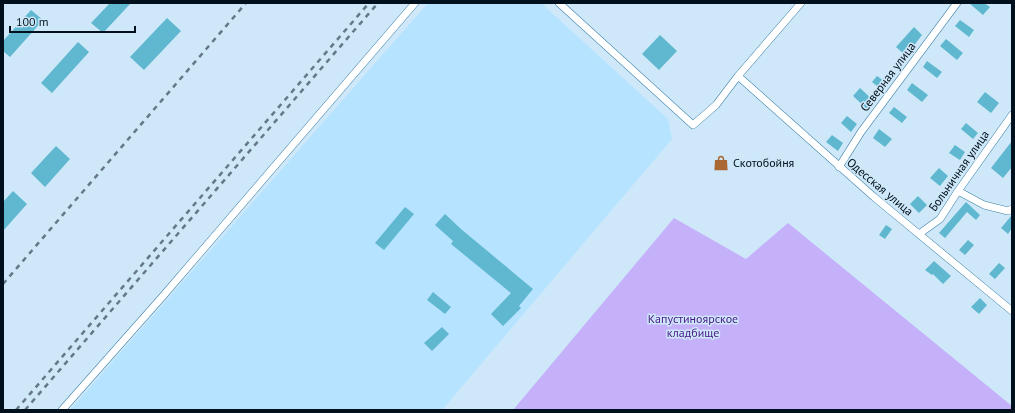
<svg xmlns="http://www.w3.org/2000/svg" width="1015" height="413" font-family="'PT Sans',sans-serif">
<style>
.built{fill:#b6e3ff}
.green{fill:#c4b1fa}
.building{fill:#5fb8cf}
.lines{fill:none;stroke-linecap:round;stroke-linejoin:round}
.street-casing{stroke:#3e82a9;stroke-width:8}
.street{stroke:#fff;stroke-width:7}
.rail{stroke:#647887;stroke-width:2.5;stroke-dasharray:5 5;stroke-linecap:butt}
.labels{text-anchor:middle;stroke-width:3;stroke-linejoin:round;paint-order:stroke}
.street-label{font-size:12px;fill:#00101c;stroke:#cee8f9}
.poi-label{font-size:12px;fill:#00101c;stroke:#cee8f9;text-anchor:start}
.park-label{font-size:12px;fill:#481888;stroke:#cee8f9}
</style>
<rect width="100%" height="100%" fill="#cee8f9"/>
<path class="built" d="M 428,3 L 541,3 L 668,119 L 672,139 L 442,410 L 70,410 Z"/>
<path class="green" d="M 674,218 L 746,259 L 788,223 L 1012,406 L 1012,410 L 513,410 Z"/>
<path class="building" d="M 110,3 L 131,3 L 103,33 L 91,23 Z
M 969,3 L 984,3 L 990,7 L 983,15 Z
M 31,10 L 43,20 L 10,57 L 3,51 L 3,41 Z
M 167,18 L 181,31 L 144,70 L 130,57 Z
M 960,20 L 974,30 L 969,37 L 955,26 Z
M 914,27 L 922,35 L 906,56 L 896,47 Z
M 660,35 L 677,51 L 659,70 L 642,54 Z
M 946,39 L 963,53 L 957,60 L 940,46 Z
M 78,42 L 89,52 L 52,93 L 41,83 Z
M 927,61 L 942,72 L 937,78 L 923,67 Z
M 877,76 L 887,83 L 882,90 L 872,82 Z
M 912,83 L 928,95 L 922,102 L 907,90 Z
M 860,88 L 875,102 L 868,110 L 853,96 Z
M 985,92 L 999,103 L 991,113 L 977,102 Z
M 894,107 L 907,117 L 902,123 L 889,113 Z
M 847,116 L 857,124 L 851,132 L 841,123 Z
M 966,123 L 978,133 L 973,139 L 961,129 Z
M 879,129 L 892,139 L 885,147 L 873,138 Z
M 832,135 L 843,143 L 838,151 L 826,142 Z
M 1012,141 L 1012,167 L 1003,178 L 991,168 Z
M 955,145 L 965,152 L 960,160 L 949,153 Z
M 56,146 L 70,159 L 45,187 L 31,173 Z
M 939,168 L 948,176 L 940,186 L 930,178 Z
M 13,191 L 27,204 L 3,231 L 3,202 Z
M 918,196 L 927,205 L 919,213 L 910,204 Z
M 966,202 L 980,215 L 976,220 L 967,212 L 945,238 L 939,233 Z
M 405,207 L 414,214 L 384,250 L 375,243 Z
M 445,214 L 461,229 L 533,289 L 519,306 L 521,308 L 503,326 L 491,314 L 511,293 L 451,244 L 453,241 L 435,225 Z
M 1012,215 L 1012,228 L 1008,234 L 1001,228 Z
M 886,225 L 892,229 L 885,239 L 879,235 Z
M 968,240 L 974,245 L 965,255 L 959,250 Z
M 934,261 L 951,276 L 943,284 L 933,274 L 932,275 L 925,270 Z
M 999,263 L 1005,268 L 995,279 L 989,274 Z
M 433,292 L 451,307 L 445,314 L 427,300 Z
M 980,298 L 987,305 L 979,314 L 971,307 Z
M 442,327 L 449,334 L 432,351 L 424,343 Z"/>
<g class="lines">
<g class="street-casing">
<path id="street" d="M 559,3 L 693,125 L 716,105 L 738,76 L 801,3
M 738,76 L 874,197 L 1012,311
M 839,167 L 861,132 L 957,3
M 958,191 L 984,205 L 1008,211 L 1012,209
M 919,234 L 940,219 L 958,191 L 1012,115
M 62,410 L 163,296 L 415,3"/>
</g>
<use href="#street" class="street"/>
<path class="rail" d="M 3,284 L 246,3
M 16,410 L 369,3
M 25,410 L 378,3"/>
</g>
<defs>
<g id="shop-bare" transform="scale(1.2)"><path d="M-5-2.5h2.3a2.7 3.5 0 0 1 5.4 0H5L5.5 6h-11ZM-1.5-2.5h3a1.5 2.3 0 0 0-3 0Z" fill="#aa6835" stroke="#cee8f9" stroke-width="2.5" paint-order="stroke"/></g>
</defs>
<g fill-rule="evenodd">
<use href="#shop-bare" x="721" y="163"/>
</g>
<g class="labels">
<g class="street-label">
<text transform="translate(888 77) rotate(-53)" y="4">Северная улица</text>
<text transform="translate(959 171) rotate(-55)" y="4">Больничная улица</text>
<text transform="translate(880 187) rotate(40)" y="4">Одесская улица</text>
</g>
<g class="poi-label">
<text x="733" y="167">Скотобойня</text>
</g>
<g class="park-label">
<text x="693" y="323">Капустиноярское<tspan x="693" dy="14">кладбище</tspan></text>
</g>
</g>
<rect width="1015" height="413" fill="none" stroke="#00101c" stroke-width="8"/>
<path d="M10 26v6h125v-6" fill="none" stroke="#00101c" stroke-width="2"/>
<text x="16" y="26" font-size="12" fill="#00101c" stroke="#cee8f9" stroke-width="3" paint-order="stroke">100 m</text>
</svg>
